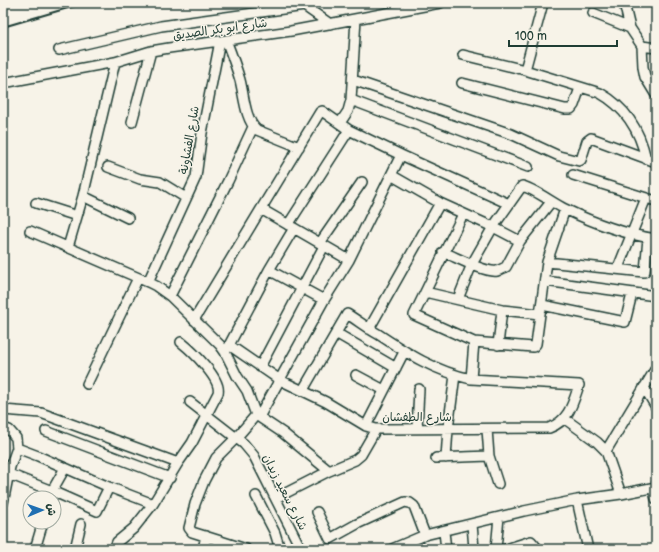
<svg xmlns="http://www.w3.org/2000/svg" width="659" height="552" font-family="'Balsamiq Sans','Playpen Sans Arabic',sans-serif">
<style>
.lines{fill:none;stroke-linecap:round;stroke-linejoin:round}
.minor-casing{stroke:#1f3d34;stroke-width:12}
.minor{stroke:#f7f3e8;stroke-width:9}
.rail{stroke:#1f3d34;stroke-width:2}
.labels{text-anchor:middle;stroke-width:3;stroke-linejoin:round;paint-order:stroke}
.street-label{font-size:12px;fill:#1f3d34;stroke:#f7f3e8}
</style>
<rect width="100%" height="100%" fill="#f7f3e8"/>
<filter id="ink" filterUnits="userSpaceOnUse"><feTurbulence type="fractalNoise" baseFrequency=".025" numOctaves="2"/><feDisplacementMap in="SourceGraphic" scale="8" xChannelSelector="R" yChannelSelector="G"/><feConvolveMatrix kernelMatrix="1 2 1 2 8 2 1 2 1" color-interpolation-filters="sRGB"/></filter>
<g filter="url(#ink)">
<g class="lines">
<g class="minor-casing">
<path id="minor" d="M 300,3 L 330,24
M 624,3 L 630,28 L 642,46 L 643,67 L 645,77 L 656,95
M 593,13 L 630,28
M 356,19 L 351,100 L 528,167
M 226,40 C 231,53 236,66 240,80 C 244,95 245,120 257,130 L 299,147
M 642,46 L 656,48
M 59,50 L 161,26 L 305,6
M 463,55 L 525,70 L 600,93 C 625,107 640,131 646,159
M 525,70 L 543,3
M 353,80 L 511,134 L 559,156 L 579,161 L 581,160 L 587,141 L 591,138 L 656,162
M 3,83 L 115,62 L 151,51 L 169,48 L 291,31 L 440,3
M 462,83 L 565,109 L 571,109 L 574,105 L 580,88
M 132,122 L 151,51
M 340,123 L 348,111 L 351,100
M 108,167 L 140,179 L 160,182 L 186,198
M 391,175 L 440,203 L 493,227 L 520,241
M 573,175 L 656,201
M 83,196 L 128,218
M 36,203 L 77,216
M 261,209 L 320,112 L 322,111 L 349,130 L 401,155 L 509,204
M 463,214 L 414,315 L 474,342 L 533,347 L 536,344 L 547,262 L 565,209
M 288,225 L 349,130
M 30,231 L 148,282 L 156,286 L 170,296 L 220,345 L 225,352 L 237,376 L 247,391 L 256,415 L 283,433 L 329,471
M 320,243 L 362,182
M 68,247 L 83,196 L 115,62
M 443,252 C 456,257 485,273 497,271 C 500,270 503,268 506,267 L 520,241 L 551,202
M 547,262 L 644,272 L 645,271 L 648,238
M 618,268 L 646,198
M 269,270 L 324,300
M 545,281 L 656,296
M 148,282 L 196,177 L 202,133 L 220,41
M 425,292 L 502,310 L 540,314
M 170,296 L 228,181 L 253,127
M 458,299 L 472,264 L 493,227 L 522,186 C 533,188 554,204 565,209 C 594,223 624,234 656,239
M 542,305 L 625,322 L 632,294
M 194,320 L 261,209 L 349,260
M 369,329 L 440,203
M 336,333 L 396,368
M 229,345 L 280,380 L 326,402 L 366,426 L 376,429 L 549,428 C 569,421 573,403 579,385 L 471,379 C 435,371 408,354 378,334 C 367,328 357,320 347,314 L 303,390
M 498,345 L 502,310
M 227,349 L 269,270 L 294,228
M 260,367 L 324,246
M 356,375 L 384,390
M 471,379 L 474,342
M 87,384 L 138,278
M 644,387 L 656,407
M 190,402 L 244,444 L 254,456 L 301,549
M 3,410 L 41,413 L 178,463
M 259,417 L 324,300 L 349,260 L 401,155
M 565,419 L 597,442 L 606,451 L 621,494
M 366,426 L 404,352
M 3,428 L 9,430 L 16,438 L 17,448 L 10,467 L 3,503
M 417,429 L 419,389
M 487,429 L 489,456 L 498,484
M 46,431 L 170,478
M 17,448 L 38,456 L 109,487 L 153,504
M 606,451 L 656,368
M 436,458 L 489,456
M 446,458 L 448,429 L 455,375
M 9,474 L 52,491 L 97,511 L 109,487
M 653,488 L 656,499
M 256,496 L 275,533 L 280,549
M 50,498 L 52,491 L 65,468
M 276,498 L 329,471 L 355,460 L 361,455 L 376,429
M 577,500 L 587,545
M 317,512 L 330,539 L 357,524 L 405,502 L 410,503 L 414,506 L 425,535
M 472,524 L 474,549
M 444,532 L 446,549
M 35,549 L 43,522
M 75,549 L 81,524
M 114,549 L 117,542 L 134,528 L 153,504 L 178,463 L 192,443 L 218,393 C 222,379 191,350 181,342
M 203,549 L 206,536
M 246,549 L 192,532 L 189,528 L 195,504 L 204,481 L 216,458 L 236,438 L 256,415
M 392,549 L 425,535 L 524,511 L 577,500 L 621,494 L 656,487
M 496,549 L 499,517
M 506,549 L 531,541 L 538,549"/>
</g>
<use href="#minor" class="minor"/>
<path class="rail" d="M 3,27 L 85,3"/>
</g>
</g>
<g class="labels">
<g class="street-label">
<text transform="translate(220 29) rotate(-8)" y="4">شارع ابو بكر الصديق</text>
<text transform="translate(189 140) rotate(-80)" y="4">شارع الفشاونة</text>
<text x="417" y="421">شارع الطفشان</text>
<text transform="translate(285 492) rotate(63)" y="4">شارع سعيد زيدان</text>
</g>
</g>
<rect width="659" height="552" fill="none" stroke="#f7f3e8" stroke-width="16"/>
<rect x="8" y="8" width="643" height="536" fill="none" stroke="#1f3d34" stroke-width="1.5" filter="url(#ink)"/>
<g transform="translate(42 510) rotate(88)"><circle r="19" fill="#f7f3e8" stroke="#a1aaa0"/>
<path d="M0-3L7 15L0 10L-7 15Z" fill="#1f6fb2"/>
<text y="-6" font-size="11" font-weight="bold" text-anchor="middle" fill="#1f3d34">ش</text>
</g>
<path d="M509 40v6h108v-6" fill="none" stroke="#1f3d34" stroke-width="2"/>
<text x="515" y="40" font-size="12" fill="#1f3d34" stroke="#f7f3e8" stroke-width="3" paint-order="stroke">100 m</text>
</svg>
